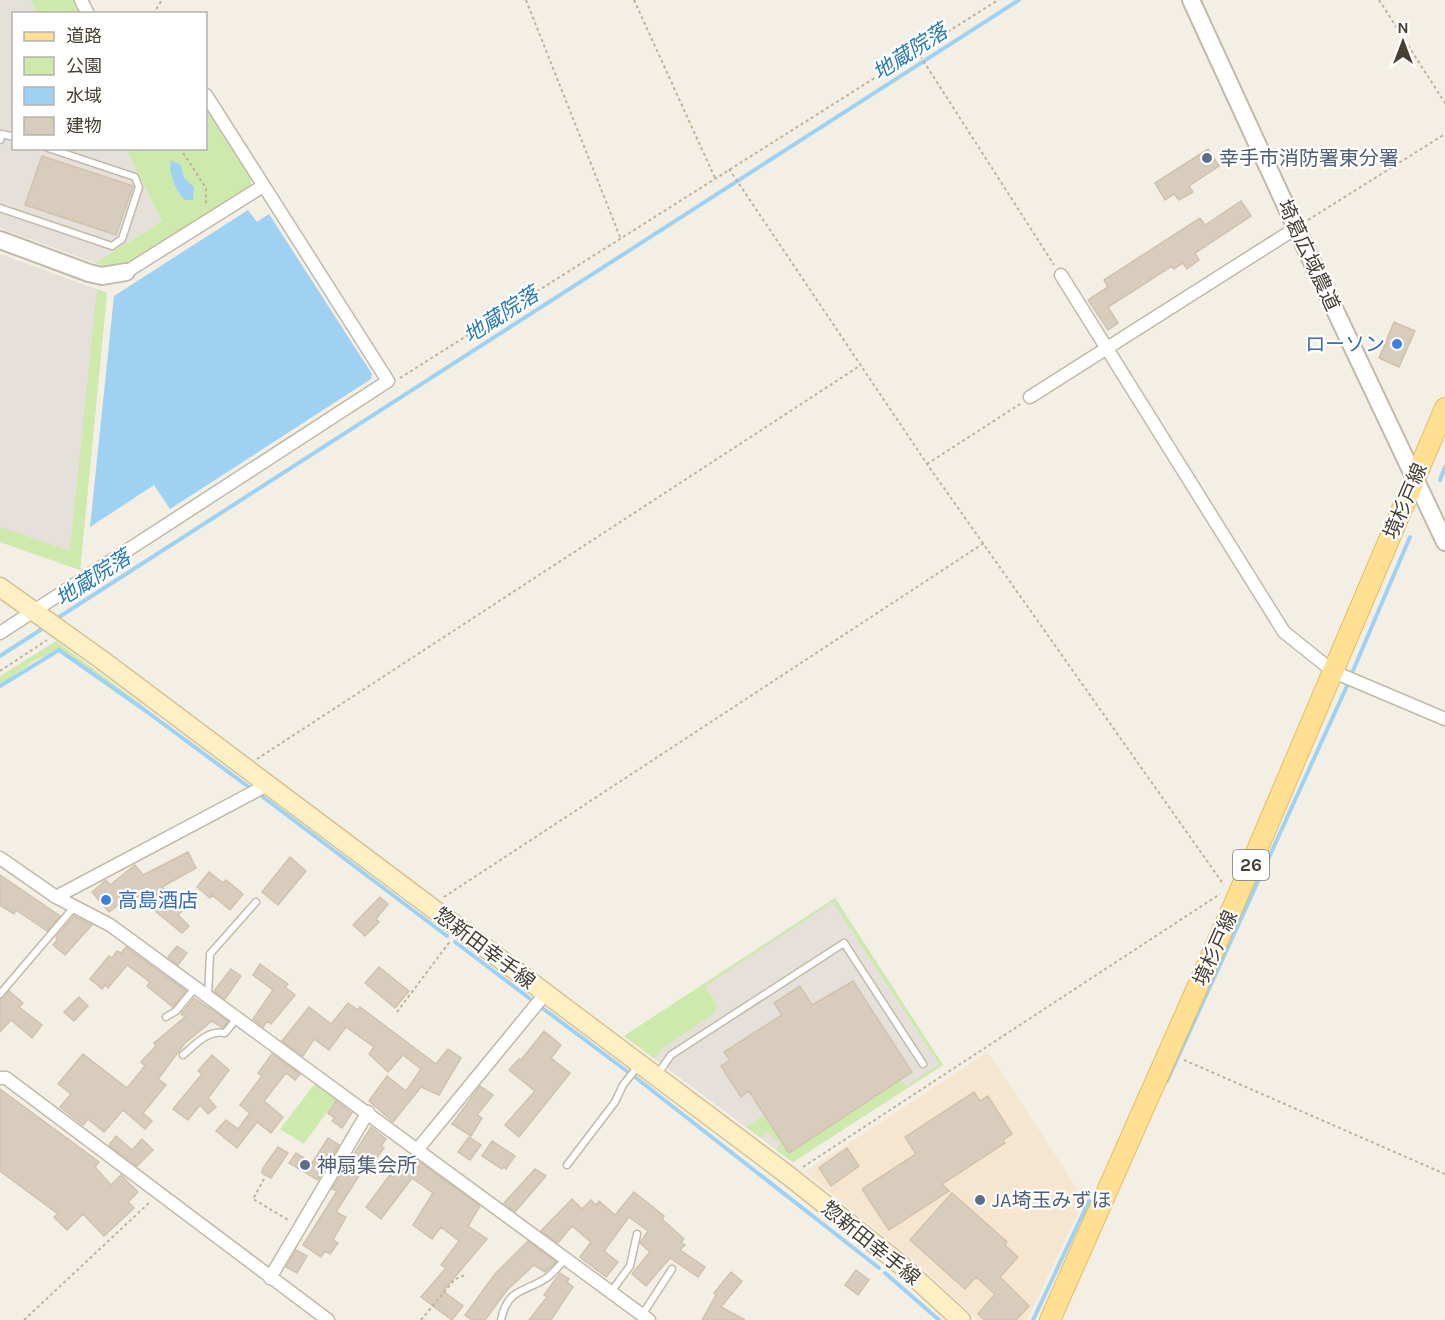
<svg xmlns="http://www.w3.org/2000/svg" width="1445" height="1320" font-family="Karla,'Noto Sans JP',sans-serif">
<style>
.commercial{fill:#f6e5cf}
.industrial{fill:#e5e0da}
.green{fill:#cee9ac}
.water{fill:#9fd1f2}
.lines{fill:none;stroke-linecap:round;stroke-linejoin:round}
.stream{stroke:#9fd1f2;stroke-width:4}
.building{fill:#d8cdbd;stroke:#d0c2ad;stroke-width:1.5}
.service-casing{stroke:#c2b9aa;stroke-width:9}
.minor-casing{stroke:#c2b9aa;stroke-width:15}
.tertiary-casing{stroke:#c2b9aa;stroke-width:20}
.secondary-casing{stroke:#d5c393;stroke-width:21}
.primary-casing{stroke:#e7bd5f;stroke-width:22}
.path{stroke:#c1b298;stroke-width:2;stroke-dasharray:3 3;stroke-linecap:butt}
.service{stroke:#fff;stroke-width:6}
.minor{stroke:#fff;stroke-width:12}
.tertiary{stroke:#fff;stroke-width:16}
.secondary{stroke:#fff0c3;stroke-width:18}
.primary{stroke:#ffdf92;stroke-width:20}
.service-dot{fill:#5c6f8a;stroke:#fff;stroke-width:2}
.shop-dot{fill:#3f7fe0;stroke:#fff;stroke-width:2}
.labels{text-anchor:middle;stroke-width:4.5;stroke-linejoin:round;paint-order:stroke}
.shield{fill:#fff;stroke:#7e7971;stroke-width:1.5}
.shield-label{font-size:18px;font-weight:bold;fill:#463f34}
.service-label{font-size:20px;fill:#4e5e75;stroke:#fff;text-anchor:start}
.street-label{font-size:20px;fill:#463f34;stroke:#fff}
.shop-label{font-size:20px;fill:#366cbe;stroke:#fff;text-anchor:end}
.water-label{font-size:21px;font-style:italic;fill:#2a7bb5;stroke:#fff}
</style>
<rect width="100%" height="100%" fill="#f3efe5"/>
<path class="commercial" d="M 988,1052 L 1084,1199 L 1027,1320 L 978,1320 L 916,1262 L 805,1172 Z"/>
<path class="industrial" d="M 0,0 L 30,0 L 37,13 L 14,14 L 14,148 L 126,149 L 162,221 L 95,263 L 0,228 Z
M 0,254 L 107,293 L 80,570 L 0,542 Z
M 835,898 L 943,1065 L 793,1162 L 624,1036 Z"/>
<path class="green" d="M 30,0 L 75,0 L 82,13 L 37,13 Z
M 206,104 L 252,177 L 250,187 L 132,263 L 112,269 L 95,263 L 162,221 L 126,149 L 206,148 Z
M 97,289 L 107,293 L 80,570 L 0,542 L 0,527 L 70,551 Z
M 56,641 L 149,710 L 59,649 L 34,661 L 0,685 L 0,676 Z
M 835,898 L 943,1065 L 793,1162 L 776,1150 L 781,1143 L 766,1132 L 761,1138 L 746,1127 L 764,1115 L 789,1153 L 900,1079 L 906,1086 L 939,1064 L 833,902 L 705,986 L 717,1005 L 715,1013 L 664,1047 L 654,1058 L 624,1036 Z
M 317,1081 L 338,1097 L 304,1144 L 280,1129 Z"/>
<path class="water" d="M 171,160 L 181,165 L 184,178 L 194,187 L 193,200 L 185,200 C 175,191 168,171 171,160 Z
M 248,210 L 257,222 L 269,214 L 372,374 L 371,379 L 170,509 L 154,485 L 90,527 L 114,296 Z"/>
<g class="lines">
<path class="stream" d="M 1440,480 L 1445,467
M 56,619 L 1019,0
M 0,656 L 45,627
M 1352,673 L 1410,537
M 0,686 L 59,650 L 146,711 L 250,788
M 263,797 L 447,936
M 455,942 L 533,1001
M 541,1007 L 628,1072
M 635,1077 L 879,1268
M 1167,1081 L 1347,686
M 885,1273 L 939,1320
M 1033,1320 L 1089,1201"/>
</g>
<path class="building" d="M 1208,149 L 1219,166 L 1189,186 L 1193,192 L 1179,200 L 1174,194 L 1165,200 L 1155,183 Z
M 42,156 L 133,186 L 116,235 L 25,205 Z
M 1241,201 L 1251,216 L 1195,253 L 1199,260 L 1187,269 L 1183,263 L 1174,269 L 1172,266 L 1108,307 L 1118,323 L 1108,330 L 1088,300 L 1108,287 L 1104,280 L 1200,218 L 1205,225 Z
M 1394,322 L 1415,331 L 1399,367 L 1379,358 Z
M 188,852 L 196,868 L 162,887 L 185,908 L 178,915 L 189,926 L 182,933 L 133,893 L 109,912 L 92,892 L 106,880 L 110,885 L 135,865 L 143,875 Z
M 290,857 L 306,871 L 278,905 L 262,892 Z
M 209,872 L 223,883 L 226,880 L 243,894 L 230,910 L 212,895 L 210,898 L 197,887 Z
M 0,875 L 60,916 L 47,931 L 16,910 L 14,914 L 0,905 Z
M 380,897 L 388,904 L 376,919 L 379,922 L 365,936 L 353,925 Z
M 74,916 L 92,925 L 65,955 L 53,945 L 57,940 L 56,937 Z
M 177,946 L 187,953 L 178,965 L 168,957 Z
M 126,947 L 186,991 L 173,1007 L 147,986 L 150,982 L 127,965 L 108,988 L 105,985 L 102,989 L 90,979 L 109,956 L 112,958 L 117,951 L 121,953 Z
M 260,964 L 288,984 L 285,987 L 295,995 L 271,1024 L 267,1021 L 263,1027 L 253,1019 L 273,990 L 253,975 Z
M 379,967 L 409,991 L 395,1008 L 365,983 Z
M 231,969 L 241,976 L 225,999 L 214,991 Z
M 853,981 L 912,1072 L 789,1153 L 749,1091 L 741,1097 L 721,1066 L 730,1060 L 724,1052 L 782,1015 L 774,1003 L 800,986 L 812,1005 Z
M 9,991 L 23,1003 L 19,1007 L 42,1025 L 32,1038 L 11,1020 L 0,1032 L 0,999 Z
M 79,997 L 88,1006 L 74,1021 L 64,1012 Z
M 194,998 L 228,1021 L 223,1028 L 212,1021 L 185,1043 L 158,1079 L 166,1085 L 143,1113 L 152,1121 L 145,1129 L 123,1110 L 104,1132 L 88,1119 L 83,1125 L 60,1107 L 71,1094 L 58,1084 L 83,1054 L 127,1088 L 145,1066 L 141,1062 L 156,1046 L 154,1043 L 185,1017 L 181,1014 Z
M 348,1003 L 358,1010 L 360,1007 L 436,1064 L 448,1049 L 461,1058 L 439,1095 L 421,1087 L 393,1122 L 369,1101 L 387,1076 L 406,1091 L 421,1069 L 403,1055 L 388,1072 L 369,1054 L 374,1047 L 346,1027 L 329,1050 L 314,1039 L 303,1056 L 282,1041 L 309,1007 L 331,1024 Z
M 544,1031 L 561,1045 L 551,1058 L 570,1073 L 519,1137 L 505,1125 L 535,1091 L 509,1070 L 519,1059 L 521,1060 Z
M 272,1054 L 300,1074 L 295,1080 L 286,1073 L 264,1101 L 283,1117 L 271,1133 L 257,1122 L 237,1148 L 216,1131 L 226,1120 L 238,1129 L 250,1113 L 240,1105 L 262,1076 L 258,1073 Z
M 212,1055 L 229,1070 L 208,1098 L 216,1107 L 208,1114 L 200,1105 L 188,1120 L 173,1109 L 202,1074 L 198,1071 Z
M 480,1086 L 493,1095 L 477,1115 L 482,1118 L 471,1136 L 452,1124 Z
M 0,1089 L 99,1162 L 95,1167 L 111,1185 L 121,1175 L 138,1192 L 128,1202 L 134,1208 L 104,1236 L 83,1214 L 67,1230 L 54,1217 L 58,1214 L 0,1171 Z
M 974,1092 L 980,1101 L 988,1096 L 1012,1134 L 1003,1140 L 1005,1143 L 942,1184 L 949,1191 L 889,1230 L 862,1189 L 916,1154 L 905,1137 Z
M 336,1101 L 352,1113 L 342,1128 L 332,1121 L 335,1118 L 328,1113 Z
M 371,1127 L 386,1139 L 381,1146 L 384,1148 L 373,1163 L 369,1160 L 336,1212 L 346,1217 L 333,1240 L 338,1243 L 330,1254 L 325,1251 L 321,1257 L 303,1245 L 337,1191 L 332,1189 Z
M 116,1136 L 132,1150 L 142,1139 L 153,1150 L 137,1166 L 109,1145 Z
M 469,1137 L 481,1145 L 470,1160 L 458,1152 Z
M 328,1138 L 339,1145 L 318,1180 L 289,1163 L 296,1153 L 312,1163 Z
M 492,1141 L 515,1156 L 506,1169 L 504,1167 L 502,1169 L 482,1156 Z
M 278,1147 L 288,1153 L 271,1178 L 262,1173 L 263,1168 Z
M 847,1148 L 859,1166 L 831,1186 L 819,1168 Z
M 410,1155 L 480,1206 L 468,1226 L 487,1239 L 443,1291 L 463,1306 L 452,1320 L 421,1297 L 446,1268 L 441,1265 L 459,1241 L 441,1227 L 432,1239 L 413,1225 L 433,1193 L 412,1178 L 381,1219 L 366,1207 L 401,1160 L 404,1163 Z
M 535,1169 L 546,1176 L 515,1212 L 504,1203 Z
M 634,1192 L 664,1216 L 662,1219 L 684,1239 L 681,1242 L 685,1245 L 680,1250 L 705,1267 L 698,1277 L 670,1258 L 646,1286 L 632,1274 L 650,1252 L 640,1243 L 648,1231 L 629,1217 L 604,1251 L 618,1262 L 606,1277 L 580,1257 L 591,1242 L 572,1226 L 558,1243 L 541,1231 L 572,1199 L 582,1209 L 591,1200 L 596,1205 L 599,1201 L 615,1215 Z
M 952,1193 L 1007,1242 L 1005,1245 L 1018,1257 L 1000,1277 L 1029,1306 L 1016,1320 L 985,1320 L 978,1314 L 995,1294 L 976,1277 L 965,1289 L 910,1240 Z
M 528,1241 L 556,1262 L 545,1272 L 534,1265 L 507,1290 L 485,1320 L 472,1320 L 465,1315 L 495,1274 Z
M 296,1250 L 307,1256 L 297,1273 L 286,1267 Z
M 856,1270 L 869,1280 L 858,1295 L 845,1285 Z
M 731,1272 L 742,1281 L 721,1307 L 745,1320 L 702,1320 L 716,1295 L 714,1293 Z
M 560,1273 L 569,1279 L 567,1282 L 573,1287 L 551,1320 L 529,1320 L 547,1297 L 544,1295 Z"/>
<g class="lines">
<g class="service-casing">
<path id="service" d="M 0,140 L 2,134 L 14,137
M 0,208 L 112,246 L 122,239 L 139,187 L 135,177 L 48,148
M 0,994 L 75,906
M 208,996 L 210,954 L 256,902
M 166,1017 L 176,1011 L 195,988
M 183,1055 C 196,1044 207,1030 225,1033 L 237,1018
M 657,1075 L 671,1055 L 844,943 L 923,1064
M 567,1165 L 615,1102 L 623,1085 L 638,1066
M 611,1292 L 630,1266 L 637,1234
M 642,1315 L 672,1269
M 501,1320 C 508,1287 525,1293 548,1277 C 554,1272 560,1265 565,1259"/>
</g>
<g class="minor-casing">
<path id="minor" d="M 81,0 L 88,14
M 126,272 L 263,186
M 1061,275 L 1284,632 L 1334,672 L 1445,719
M 1030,397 L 1296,228
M 0,633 L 388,381 L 206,95
M 0,858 L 56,897 L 110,925 L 649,1320
M 56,897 L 269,784
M 0,1078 L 6,1078 L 328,1320
M 417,1150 L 545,994
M 270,1278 L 368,1112"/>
</g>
<g class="tertiary-casing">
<path id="tertiary" d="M 1191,0 L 1296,228 L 1445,542
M 0,240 L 89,273 L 102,276 L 126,272"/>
</g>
<g class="secondary-casing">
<path id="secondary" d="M 0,587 L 102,660 L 789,1176 L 900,1264 L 961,1320"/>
</g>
<g class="primary-casing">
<path id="primary" d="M 1050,1320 L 1235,902 L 1445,408"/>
</g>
<path class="path" d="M 526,0 L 620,237
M 634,0 L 715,178
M 1379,0 L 1445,103
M 153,14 L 162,0
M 917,51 L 1054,265
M 180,148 L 206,188 L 206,206
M 729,169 L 927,464 L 1224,885
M 1308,220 L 1445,134
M 400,378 L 998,0
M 927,464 L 1020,404
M 0,671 L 47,640
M 257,759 L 861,365
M 444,897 L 984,543
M 397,1012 L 451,940
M 1184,1060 L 1445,1174
M 803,1167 L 1220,894
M 264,1179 L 253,1199 L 290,1221
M 24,1320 L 151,1201
M 421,1320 L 455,1279 L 465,1275"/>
<use href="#service" class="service"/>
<use href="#minor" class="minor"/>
<use href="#tertiary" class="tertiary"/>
<use href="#secondary" class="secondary"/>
<use href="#primary" class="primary"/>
</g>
<g class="service-dot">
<circle cx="1207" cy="158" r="6"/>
<circle cx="305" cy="1165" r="6"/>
<circle cx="980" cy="1200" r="6"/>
</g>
<g class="shop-dot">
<circle cx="1397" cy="344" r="6"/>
<circle cx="106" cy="900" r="6"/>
</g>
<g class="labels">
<rect class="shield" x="1233" y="850" width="36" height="30" rx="4.5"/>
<g class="shield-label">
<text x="1251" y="871">26</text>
</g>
<g class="service-label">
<text x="1219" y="165">幸手市消防署東分署</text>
<text x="317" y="1172">神扇集会所</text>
<text x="992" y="1207">JA埼玉みずほ</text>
</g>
<g class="street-label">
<text transform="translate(1309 255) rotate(65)" y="7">埼葛広域農道</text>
<text transform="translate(1405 501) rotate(-67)" y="7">境杉戸線</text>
<text transform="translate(485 948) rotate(37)" y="7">惣新田幸手線</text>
<text transform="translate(1215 948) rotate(-66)" y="7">境杉戸線</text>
<text transform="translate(871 1243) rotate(39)" y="7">惣新田幸手線</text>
</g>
<g class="shop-label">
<text x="1385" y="351">ローソン</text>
<text x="118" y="907" text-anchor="start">高島酒店</text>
</g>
<g class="water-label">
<text transform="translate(910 52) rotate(-33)" y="7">地蔵院落</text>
<text transform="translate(501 315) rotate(-33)" y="7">地蔵院落</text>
<text transform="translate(93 578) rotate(-33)" y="7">地蔵院落</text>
</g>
</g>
<rect x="12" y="12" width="195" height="138" fill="#ffffff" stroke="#b5b2ae" stroke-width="1.5"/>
<rect x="24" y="32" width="30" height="9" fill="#ffdf92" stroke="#b5b2ae" stroke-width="1.5"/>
<text x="66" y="42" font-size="18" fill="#463f34">道路</text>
<rect x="24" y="57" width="30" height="18" fill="#cee9ac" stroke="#b5b2ae" stroke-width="1.5"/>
<text x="66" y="72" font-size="18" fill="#463f34">公園</text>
<rect x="24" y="87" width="30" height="18" fill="#9fd1f2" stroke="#b5b2ae" stroke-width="1.5"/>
<text x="66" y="102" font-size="18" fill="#463f34">水域</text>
<rect x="24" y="117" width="30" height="18" fill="#d8cdbd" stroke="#b5b2ae" stroke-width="1.5"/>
<text x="66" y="132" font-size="18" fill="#463f34">建物</text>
<g transform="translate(1403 42)" stroke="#ffffff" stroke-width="4.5" paint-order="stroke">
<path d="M0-4.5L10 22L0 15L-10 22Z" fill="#463f34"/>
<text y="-9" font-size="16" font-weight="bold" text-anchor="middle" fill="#463f34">N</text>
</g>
</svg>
